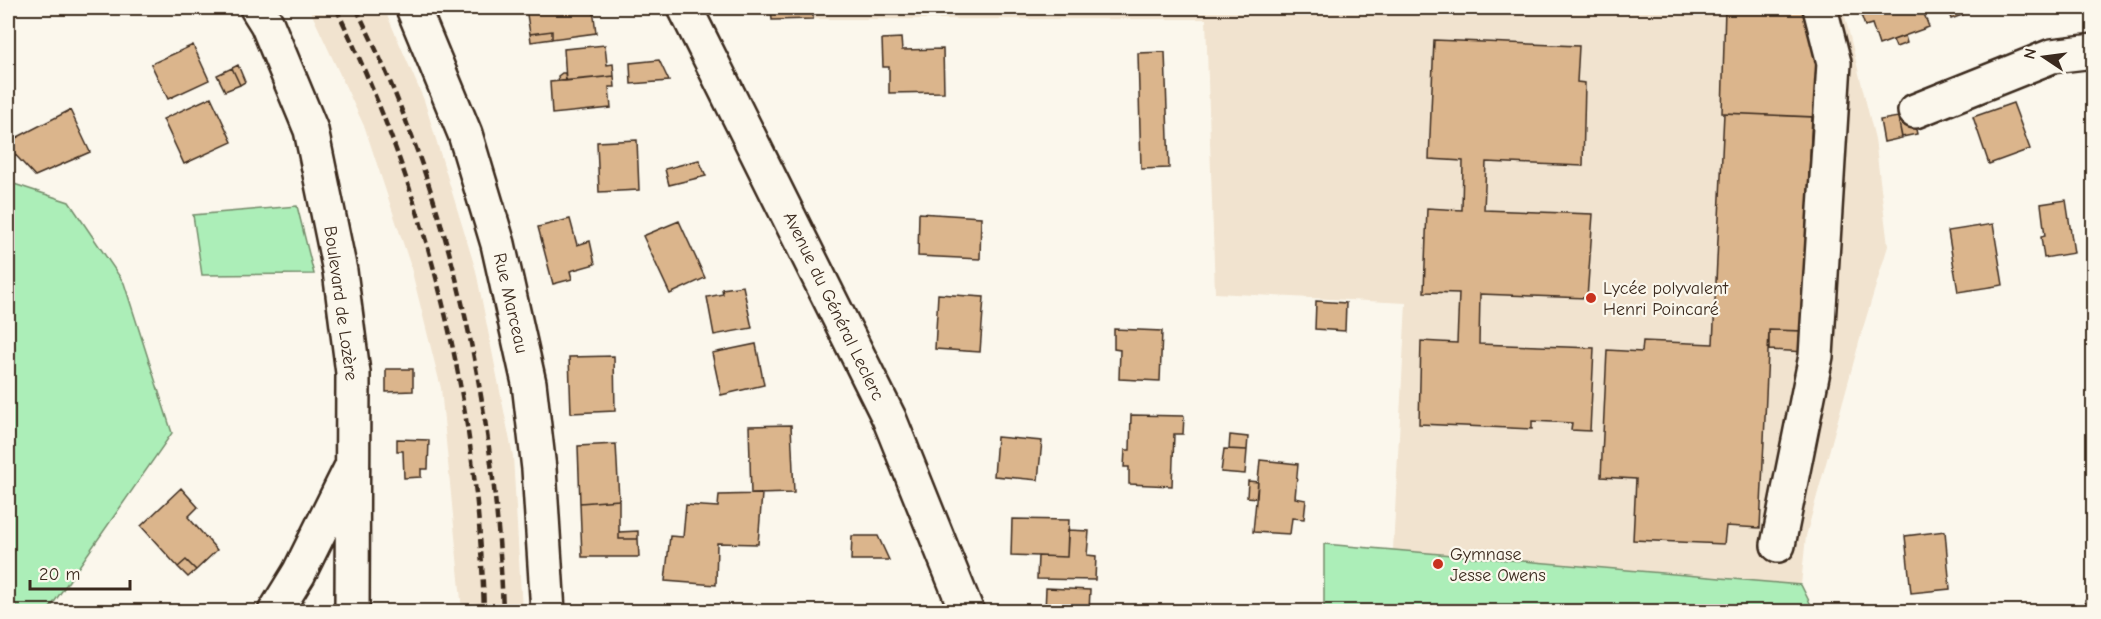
<svg xmlns="http://www.w3.org/2000/svg" width="2101" height="619" font-family="'Comic Neue',sans-serif">
<style>
.built{fill:#f1e3cf}
.green{fill:#aceeb8;stroke:#748c6b;stroke-width:1.5}
.building{fill:#dbb58c;stroke:#3b2a1e;stroke-width:1.5}
.lines{fill:none;stroke-linecap:round;stroke-linejoin:round}
.minor-casing{stroke:#3b2a1e;stroke-width:38}
.major-casing{stroke:#3b2a1e;stroke-width:38}
.minor{stroke:#fbf7ec;stroke-width:33}
.major{stroke:#fbf7ec;stroke-width:33}
.rail{stroke:#3b2a1e;stroke-width:4.5;stroke-dasharray:9 4.5;stroke-linecap:butt}
.poi-dot{fill:#c8321e;stroke:#fbf7ec;stroke-width:2}
.labels{text-anchor:middle;stroke-width:4.5;stroke-linejoin:round;paint-order:stroke}
.poi-label{font-size:18px;fill:#3b2a1e;stroke:#fbf7ec;text-anchor:start}
.street-label{font-size:18px;fill:#3b2a1e;stroke:#fbf7ec}
</style>
<rect width="100%" height="100%" fill="#fbf7ec"/>
<filter id="ink" filterUnits="userSpaceOnUse"><feTurbulence type="fractalNoise" baseFrequency=".0167" numOctaves="2"/><feDisplacementMap in="SourceGraphic" scale="12" xChannelSelector="R" yChannelSelector="G"/><feConvolveMatrix kernelMatrix="1 2 1 2 8 2 1 2 1" color-interpolation-filters="sRGB"/></filter>
<g filter="url(#ink)">
<path class="built" d="M 309,8 L 384,8 L 424,100 L 476,271 L 513,456 L 522,611 L 462,611 L 441,388 L 410,264 L 365,128 Z
M 813,8 L 1843,8 L 1875,139 L 1888,246 L 1863,328 L 1806,536 L 1801,585 L 1393,550 L 1406,303 L 1215,293 L 1206,19 L 813,19 Z"/>
<path class="green" d="M 8,182 L 69,202 L 124,283 L 172,433 L 48,611 L 8,611 Z
M 297,206 L 314,274 L 202,275 L 193,215 Z
M 1324,544 L 1801,585 L 1814,611 L 1324,611 Z"/>
<path class="building" d="M 526,8 L 593,8 L 596,33 L 552,39 L 552,31 L 530,34 Z
M 771,8 L 813,8 L 813,19 L 772,20 Z
M 1725,8 L 1810,8 L 1817,29 L 1816,117 L 1722,113 Z
M 1865,8 L 1922,8 L 1929,27 L 1879,45 L 1872,24 L 1865,26 L 1860,12 Z
M 1934,8 L 1979,8 L 1979,9 L 1951,19 L 1948,9 L 1936,13 Z
M 552,31 L 552,39 L 531,42 L 530,34 Z
M 1905,36 L 1907,43 L 1896,47 L 1893,40 Z
M 901,38 L 902,50 L 943,49 L 944,92 L 889,93 L 889,67 L 883,67 L 882,39 Z
M 1434,40 L 1579,46 L 1577,82 L 1585,83 L 1583,166 L 1486,162 L 1484,210 L 1593,214 L 1587,298 L 1480,294 L 1479,344 L 1594,348 L 1590,431 L 1571,430 L 1572,423 L 1532,421 L 1532,429 L 1419,424 L 1421,341 L 1457,343 L 1459,293 L 1424,292 L 1427,208 L 1462,210 L 1463,161 L 1429,159 Z
M 193,45 L 209,80 L 168,99 L 151,64 Z
M 605,45 L 607,65 L 613,64 L 614,76 L 566,81 L 564,49 Z
M 1165,52 L 1169,168 L 1141,169 L 1138,53 Z
M 659,60 L 669,81 L 631,84 L 630,63 Z
M 238,65 L 245,82 L 240,85 L 232,68 Z
M 232,68 L 240,85 L 225,91 L 217,75 Z
M 562,73 L 565,73 L 566,81 L 559,81 L 558,76 Z
M 614,76 L 615,87 L 609,87 L 611,108 L 552,114 L 550,82 Z
M 211,97 L 232,142 L 184,164 L 163,119 Z
M 2013,103 L 2030,149 L 1989,164 L 1973,117 Z
M 70,110 L 90,152 L 35,176 L 8,147 L 8,142 Z
M 1724,113 L 1812,117 L 1801,331 L 1769,330 L 1760,528 L 1726,526 L 1724,544 L 1633,540 L 1636,479 L 1601,477 L 1607,350 L 1642,352 L 1643,341 L 1713,344 Z
M 1913,116 L 1917,134 L 1902,137 L 1898,118 Z
M 1898,117 L 1902,138 L 1884,142 L 1880,120 Z
M 637,140 L 639,190 L 599,192 L 597,142 Z
M 699,160 L 706,176 L 669,185 L 665,169 Z
M 2066,200 L 2074,253 L 2044,258 L 2041,237 L 2045,236 L 2041,204 Z
M 919,213 L 981,217 L 980,259 L 918,256 Z
M 570,219 L 577,245 L 590,241 L 595,264 L 570,271 L 572,279 L 553,284 L 538,227 Z
M 679,221 L 705,278 L 670,294 L 643,236 Z
M 1993,224 L 2003,285 L 1958,292 L 1948,231 Z
M 743,286 L 752,328 L 714,335 L 707,297 L 723,294 L 722,289 Z
M 938,294 L 984,297 L 980,352 L 935,349 Z
M 1316,301 L 1346,303 L 1345,331 L 1315,329 Z
M 1114,329 L 1162,331 L 1160,381 L 1119,379 L 1120,350 L 1114,349 Z
M 1769,330 L 1806,331 L 1806,352 L 1769,350 Z
M 756,344 L 764,385 L 721,395 L 712,353 Z
M 614,356 L 615,411 L 571,413 L 569,357 Z
M 386,369 L 413,369 L 413,391 L 386,392 Z
M 1131,415 L 1184,416 L 1183,434 L 1174,434 L 1172,486 L 1129,484 L 1129,467 L 1124,467 L 1125,450 L 1130,450 Z
M 791,425 L 794,493 L 751,494 L 749,426 Z
M 1230,435 L 1248,437 L 1247,450 L 1229,449 Z
M 997,437 L 1042,441 L 1038,480 L 994,476 Z
M 397,439 L 429,440 L 428,469 L 421,469 L 421,477 L 404,478 L 403,451 L 397,451 Z
M 616,444 L 619,500 L 580,503 L 578,446 Z
M 1224,449 L 1247,450 L 1245,474 L 1221,472 Z
M 1260,460 L 1298,464 L 1295,498 L 1306,500 L 1304,519 L 1292,518 L 1290,534 L 1253,532 Z
M 1248,481 L 1258,482 L 1257,498 L 1247,497 Z
M 181,488 L 198,507 L 188,517 L 217,550 L 196,570 L 186,560 L 178,567 L 141,526 Z
M 762,494 L 758,544 L 717,543 L 716,585 L 665,581 L 670,536 L 683,537 L 686,505 L 718,507 L 719,495 Z
M 619,500 L 619,539 L 638,539 L 639,557 L 582,557 L 580,503 Z
M 1012,519 L 1069,520 L 1067,557 L 1011,555 Z
M 1068,530 L 1089,531 L 1087,555 L 1096,556 L 1095,580 L 1037,579 L 1038,556 L 1067,557 Z
M 638,531 L 638,539 L 619,539 L 619,532 Z
M 1945,531 L 1950,589 L 1911,593 L 1905,536 Z
M 852,536 L 878,536 L 889,560 L 851,560 Z
M 186,560 L 196,570 L 188,577 L 178,567 Z
M 1046,588 L 1090,590 L 1089,612 L 1045,612 Z
M 2085,600 L 2094,600 L 2094,612 L 2086,612 Z"/>
<g class="lines">
<g class="minor-casing">
<path id="minor" d="M 257,8 L 267,24 L 311,130 L 340,271 L 353,373 L 352,612
M 413,8 L 465,134 L 498,244 L 529,383 L 539,469 L 548,612
M 1915,111 L 2052,56 L 2094,51
M 1778,545 L 1816,356 L 1834,63 L 1820,8
M 275,612 L 299,573 L 350,470"/>
</g>
<g class="major-casing">
<path id="major" d="M 685,8 L 889,418 L 967,612"/>
</g>
<use href="#minor" class="minor"/>
<use href="#major" class="major"/>
<path class="rail" d="M 336,8 C 428,198 478,400 484,612
M 356,8 C 449,193 496,405 503,612"/>
</g>
</g>
<g class="poi-dot">
<circle cx="1591" cy="298" r="6"/>
<circle cx="1438" cy="564" r="6"/>
</g>
<g class="labels">
<g class="poi-label">
<text x="1603" y="294">Lycée polyvalent<tspan x="1603" dy="21">Henri Poincaré</tspan></text>
<text x="1450" y="560">Gymnase<tspan x="1450" dy="21">Jesse Owens</tspan></text>
</g>
<g class="street-label">
<text transform="translate(341 303) rotate(82)" y="6">Boulevard de Lozère</text>
<text transform="translate(511 303) rotate(77)" y="6">Rue Marceau</text>
<text transform="translate(834 306) rotate(64)" y="6">Avenue du Général Leclerc</text>
</g>
</g>
<rect width="2101" height="619" fill="none" stroke="#fbf7ec" stroke-width="30"/>
<rect x="15" y="15" width="2071" height="589" fill="none" stroke="#3b2a1e" stroke-width="2" filter="url(#ink)"/>
<g transform="translate(2044 57) rotate(283)" stroke="#fbf7ec" stroke-width="4.5" paint-order="stroke">
<path d="M0-4.5L10 22L0 15L-10 22Z" fill="#3b2a1e"/>
<text y="-9" font-size="16" font-weight="bold" text-anchor="middle" fill="#3b2a1e">N</text>
</g>
<path d="M30 580v9h100v-9" fill="none" stroke="#3b2a1e" stroke-width="3"/>
<text x="39" y="580" font-size="18" fill="#3b2a1e" stroke="#fbf7ec" stroke-width="4.5" paint-order="stroke">20 m</text>
</svg>
